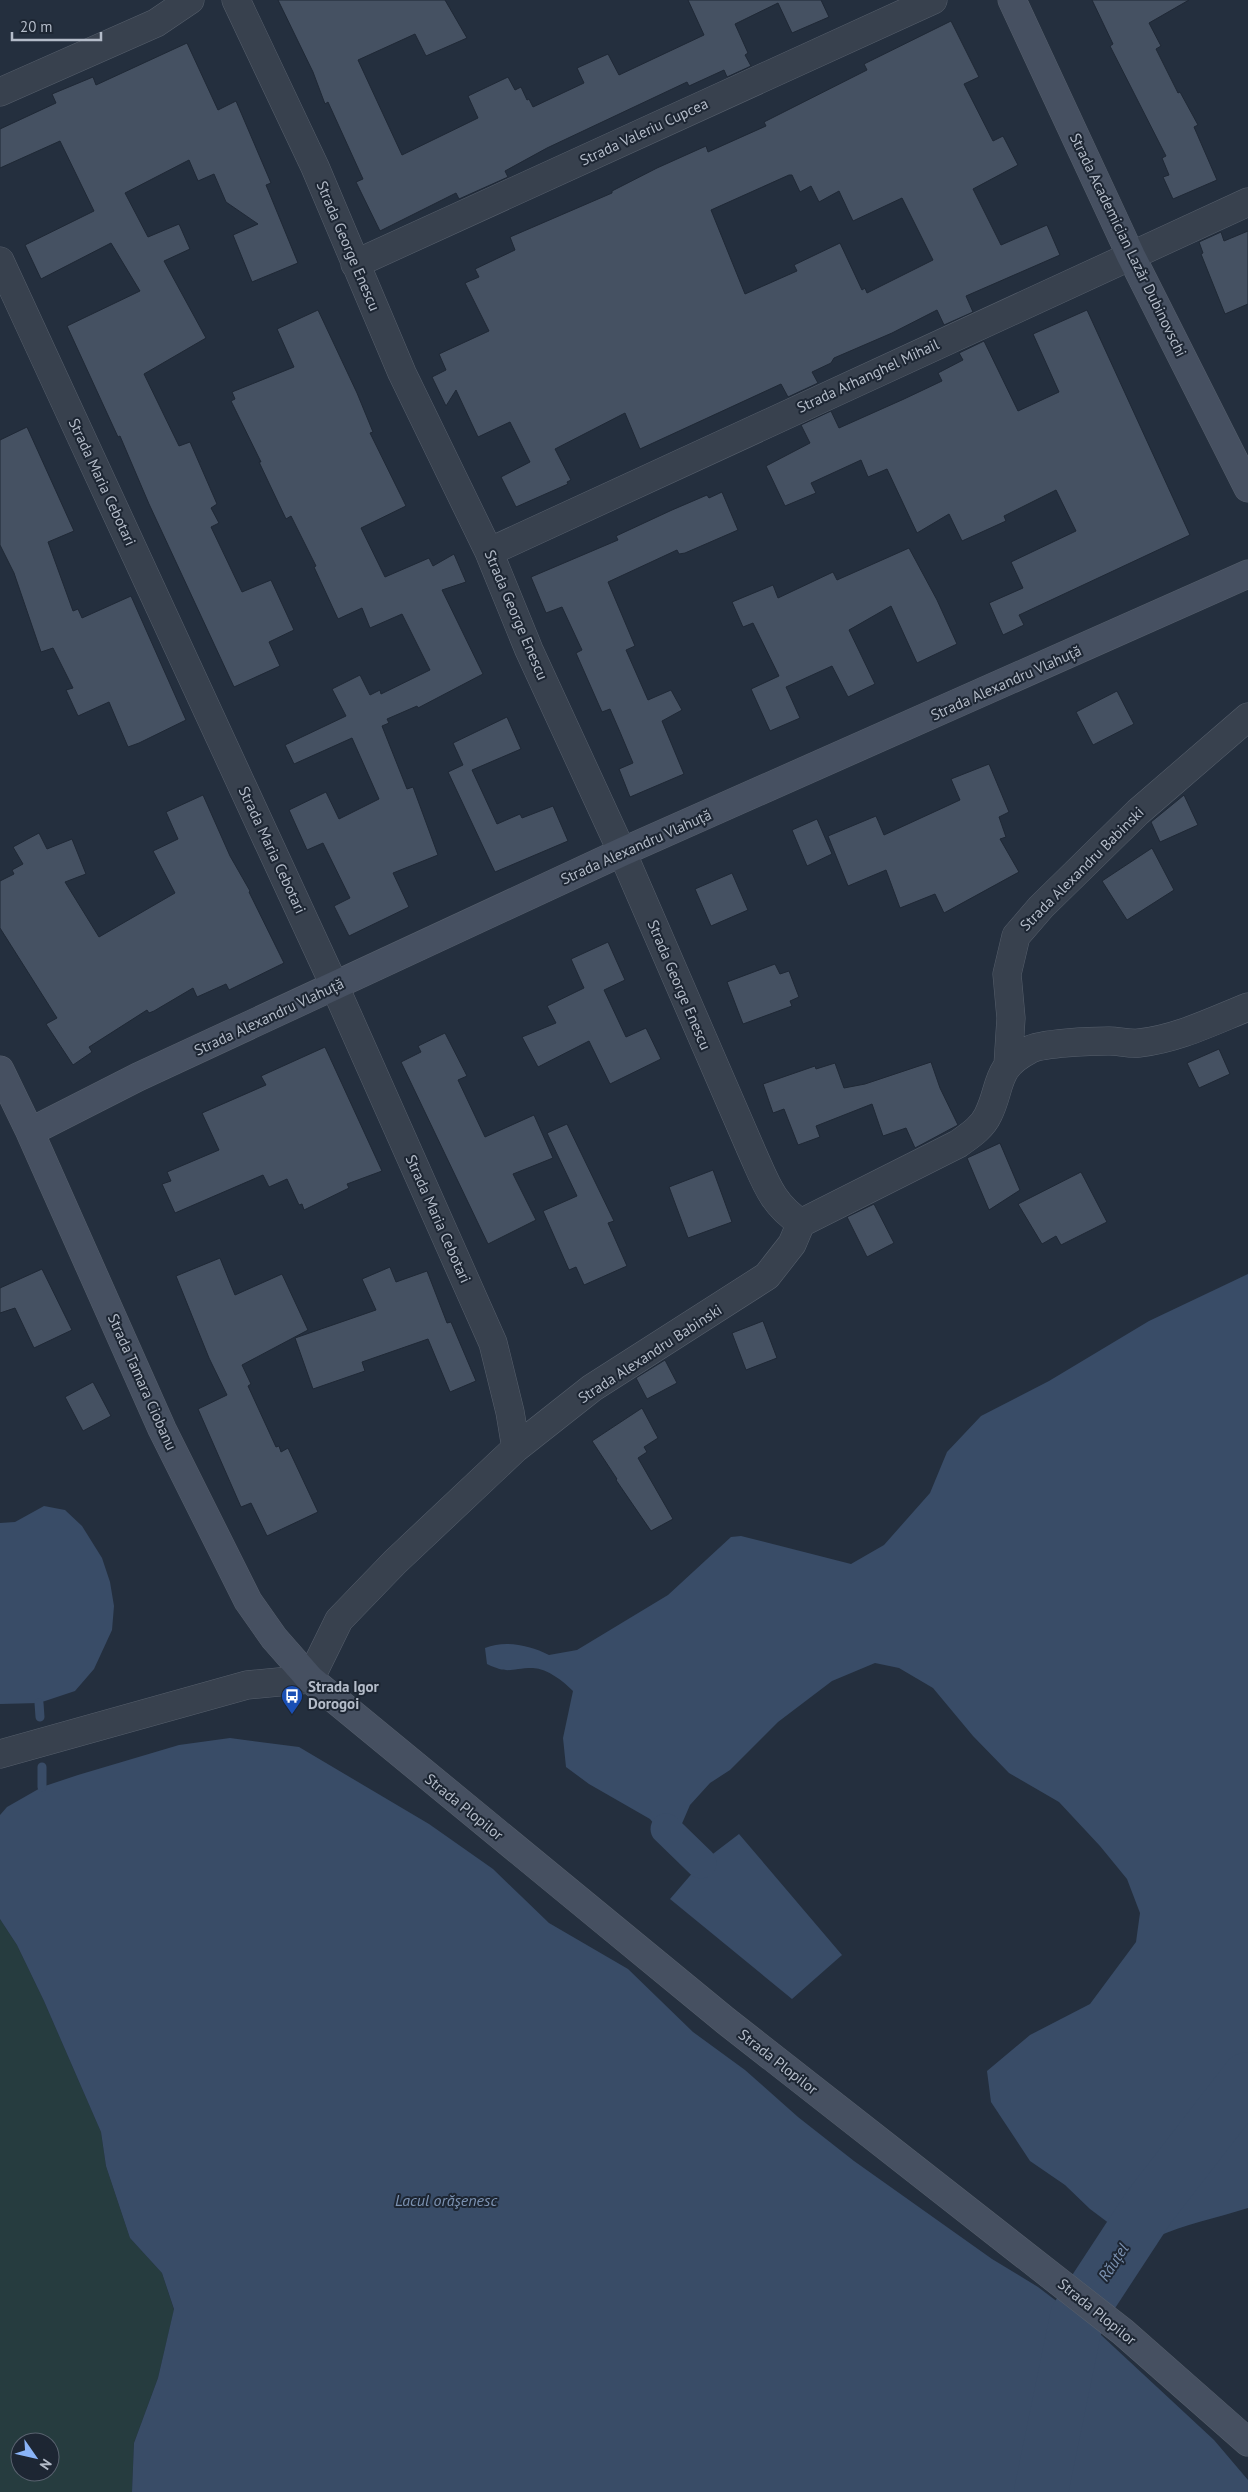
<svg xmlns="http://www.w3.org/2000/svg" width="1248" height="2492" font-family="'PT Sans',sans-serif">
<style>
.green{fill:#263c3f;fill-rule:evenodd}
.water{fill:#394c67}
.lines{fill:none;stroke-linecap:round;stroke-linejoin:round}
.stream{stroke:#394c67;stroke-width:9}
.canal{stroke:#394c67;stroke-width:31}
.river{stroke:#394c67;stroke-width:54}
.building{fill:#455162;stroke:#1f2835;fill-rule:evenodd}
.street-casing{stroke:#565f6c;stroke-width:29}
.secondary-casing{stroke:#565f6c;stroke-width:29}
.street{stroke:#38414e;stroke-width:28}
.secondary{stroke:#465061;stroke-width:28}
.labels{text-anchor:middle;stroke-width:4;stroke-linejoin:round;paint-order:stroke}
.street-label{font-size:15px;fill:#b4bcc9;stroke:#1d2633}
.poi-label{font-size:15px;font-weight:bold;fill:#b4bcc9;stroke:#1d2633;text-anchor:start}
.water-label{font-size:16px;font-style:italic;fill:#7c92b1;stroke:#1d2633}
</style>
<rect width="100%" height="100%" fill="#242f3e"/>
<path class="green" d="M 0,1919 L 17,1945 L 44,2001 L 101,2132 L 106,2166 L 130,2238 L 162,2273 L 174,2310 L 158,2378 L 134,2443 L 132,2492 L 0,2492 ZM 20,2442 L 50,2442 L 50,2472 L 20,2472 Z"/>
<path class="water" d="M 1248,1274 L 1248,2208 C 1217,2218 1184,2224 1155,2238 L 1145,2230 L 1135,2237 L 1121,2218 L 1110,2224 L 1090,2209 L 1065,2185 L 1030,2161 L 991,2102 L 987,2071 L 1030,2035 L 1090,2004 L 1136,1942 L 1140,1913 L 1127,1879 L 1100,1846 L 1059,1802 L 1009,1773 L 973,1736 L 933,1688 L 899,1668 L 875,1663 L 832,1681 L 778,1722 L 730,1770 L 710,1783 L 690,1805 L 674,1842 L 667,1840 L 650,1819 L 589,1784 L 566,1767 L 563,1738 L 573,1691 C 563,1681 548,1669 533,1668 C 510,1668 510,1675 487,1664 L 485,1648 C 505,1640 529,1645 549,1655 L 577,1650 L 668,1595 L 731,1537 L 741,1536 L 851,1564 L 884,1545 L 930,1493 L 947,1452 L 981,1416 L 1049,1381 L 1149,1321 Z
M 44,1506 L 65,1510 L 82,1526 L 102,1558 L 110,1582 L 114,1606 L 112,1630 L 94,1669 L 75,1691 L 39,1703 L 0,1704 L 0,1523 L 15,1522 Z
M 230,1738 L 299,1747 L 429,1824 L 493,1869 L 549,1923 L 628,1969 L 693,2032 L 745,2070 L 798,2117 L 854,2161 L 992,2259 L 1038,2287 L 1101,2335 L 1214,2440 L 1248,2480 L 1248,2492 L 132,2492 L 134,2443 L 158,2378 L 174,2309 L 162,2273 L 130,2238 L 106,2166 L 101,2132 L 44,2001 L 17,1945 L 0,1919 L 0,1815 L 7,1807 L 42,1787 L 78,1775 L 179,1745 Z
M 739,1834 L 842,1955 L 792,1999 L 670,1899 L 701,1863 Z"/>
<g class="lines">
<path class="stream" d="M 39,1703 L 40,1717
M 42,1767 L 42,1787"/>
<path class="canal" d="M 666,1829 L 701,1863"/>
<path class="river" d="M 1041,2492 L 1077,2317 L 1149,2207 L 1248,2079"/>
</g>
<path class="building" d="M 278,0 L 445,0 L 467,38 L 426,56 L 415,34 L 358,60 L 402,155 L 478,118 L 468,96 L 508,77 L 515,90 L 521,87 L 527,100 L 529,99 L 533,107 L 584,83 L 577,68 L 608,54 L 619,75 L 704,35 L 688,0 L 821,0 L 829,17 L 792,33 L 778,3 L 735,24 L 748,53 L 745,55 L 751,66 L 727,77 L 724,70 L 689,86 L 687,82 L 547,148 L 505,171 L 508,177 L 459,199 L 456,193 L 380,231 L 356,182 L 363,179 L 328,102 L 325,104 L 313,72 Z
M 1092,0 L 1189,0 L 1149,23 L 1161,46 L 1156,49 L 1178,93 L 1180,92 L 1198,125 L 1194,127 L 1217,180 L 1173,199 L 1163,177 L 1169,175 L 1162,158 L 1166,156 L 1110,46 L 1113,44 Z
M 951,21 L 979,77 L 964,84 L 993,141 L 1003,136 L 1018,165 L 973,189 L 1001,245 L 1047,225 L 1060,255 L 966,296 L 973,312 L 944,325 L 937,310 L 892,333 L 834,358 L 831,363 L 812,372 L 818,383 L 788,397 L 781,384 L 640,449 L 625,413 L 555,449 L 571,480 L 567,482 L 568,484 L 516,507 L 501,477 L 530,462 L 510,422 L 478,437 L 456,390 L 446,406 L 432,377 L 446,370 L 439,354 L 489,331 L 465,283 L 479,277 L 475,269 L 515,250 L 510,237 L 612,193 L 612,191 L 657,168 L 706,146 L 708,152 L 766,126 L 764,122 L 867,70 L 864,64 ZM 789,175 L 792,175 L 800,192 L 811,186 L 819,202 L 839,191 L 853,221 L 902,198 L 933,260 L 867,293 L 865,288 L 862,290 L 840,243 L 794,265 L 797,271 L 745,294 L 711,210 Z
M 187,43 L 218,110 L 236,101 L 271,183 L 266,185 L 298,263 L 252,282 L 233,235 L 258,224 L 226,202 L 214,174 L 198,181 L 189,160 L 125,193 L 148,237 L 179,224 L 190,249 L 164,261 L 206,338 L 144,374 L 179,446 L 190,442 L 217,504 L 211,508 L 219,523 L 211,527 L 242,592 L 271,580 L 294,630 L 269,642 L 280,666 L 234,687 L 149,504 L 120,436 L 118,437 L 67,326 L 140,291 L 111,243 L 41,279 L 25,245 L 94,211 L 60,141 L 0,168 L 0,129 L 56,103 L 52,94 L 93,77 L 96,85 Z
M 1248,231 L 1248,304 L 1225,314 L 1201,254 L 1203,253 L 1199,242 L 1221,232 L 1224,241 Z
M 318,310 L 357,393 L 373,432 L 370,433 L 406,506 L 361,528 L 385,577 L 429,558 L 433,566 L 454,554 L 466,582 L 442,590 L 483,674 L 418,708 L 417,706 L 387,719 L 389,723 L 382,726 L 407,789 L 413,787 L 438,855 L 393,873 L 409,907 L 349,936 L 334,906 L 350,898 L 323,843 L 307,850 L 289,810 L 326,792 L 339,819 L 379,799 L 352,738 L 294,764 L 285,745 L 346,716 L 332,689 L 360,675 L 370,695 L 380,690 L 381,694 L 430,670 L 402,614 L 370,628 L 362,608 L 338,619 L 314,567 L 316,566 L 291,516 L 286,519 L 259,462 L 261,462 L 231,401 L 235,399 L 232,392 L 294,367 L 277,329 Z
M 1087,310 L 1190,535 L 1019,615 L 1024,625 L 1003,635 L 989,603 L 1023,588 L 1011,562 L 1076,531 L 1056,490 L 1004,516 L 1006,521 L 962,541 L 949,514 L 917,533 L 887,469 L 868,477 L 861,460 L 811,483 L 816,493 L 785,506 L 766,466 L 810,443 L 801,425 L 831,411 L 839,428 L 904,399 L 942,381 L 938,373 L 963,360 L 959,353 L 984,341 L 1018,411 L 1059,392 L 1033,334 Z
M 27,427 L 74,531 L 48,542 L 73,611 L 78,609 L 82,618 L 131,596 L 186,720 L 139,743 L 128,747 L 109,702 L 78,716 L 66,690 L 73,688 L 53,648 L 41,652 L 14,573 L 0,545 L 0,440 Z
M 722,492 L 738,530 L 685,553 L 679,554 L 677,550 L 608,582 L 635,646 L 626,650 L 648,700 L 671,690 L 682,710 L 662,721 L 684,774 L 630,797 L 619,769 L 633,763 L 620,732 L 610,709 L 602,712 L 576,653 L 582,650 L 562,607 L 546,613 L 531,577 L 618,540 L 616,536 L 672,510 L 707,495 L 709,498 Z
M 909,548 L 937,600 L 957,644 L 917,663 L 891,606 L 849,630 L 875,684 L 848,697 L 832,666 L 786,687 L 800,718 L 770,731 L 751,689 L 779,676 L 753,623 L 743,627 L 732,602 L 773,585 L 778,598 L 833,572 L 837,580 Z
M 1117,691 L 1134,724 L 1093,745 L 1076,712 Z
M 507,717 L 521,749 L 472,770 L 497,824 L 520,814 L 522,818 L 553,806 L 568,841 L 495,872 L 448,772 L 463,765 L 453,743 Z
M 989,764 L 1009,812 L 999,817 L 1006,837 L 1000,839 L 1019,872 L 944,913 L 935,894 L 900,908 L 886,870 L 848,886 L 828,836 L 876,816 L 884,835 L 960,800 L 951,779 Z
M 203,795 L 230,856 L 250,891 L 249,892 L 284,963 L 229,990 L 226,984 L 197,997 L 193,988 L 154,1011 L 149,1013 L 147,1010 L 89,1047 L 92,1052 L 73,1065 L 46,1024 L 57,1018 L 0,928 L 0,881 L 14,874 L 12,870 L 23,864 L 13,847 L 39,833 L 47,849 L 72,839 L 86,874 L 65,882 L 99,937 L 175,893 L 153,851 L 178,839 L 166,812 Z
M 1184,795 L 1198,825 L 1160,842 L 1151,822 Z
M 817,819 L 832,854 L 807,866 L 792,830 Z
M 1152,848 L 1174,890 L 1127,920 L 1102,881 Z
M 732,873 L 748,910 L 711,926 L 695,889 Z
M 608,942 L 625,980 L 604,990 L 626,1037 L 646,1028 L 661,1059 L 610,1084 L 589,1041 L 538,1067 L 522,1037 L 556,1023 L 547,1006 L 584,988 L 571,959 Z
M 775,964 L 780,974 L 789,971 L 799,997 L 790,1001 L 792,1006 L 743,1024 L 727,982 Z
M 445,1033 L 467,1076 L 458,1080 L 485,1137 L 534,1115 L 553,1158 L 513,1174 L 536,1220 L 488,1244 L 401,1062 L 421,1052 L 418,1046 Z
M 325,1047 L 382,1171 L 347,1184 L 349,1188 L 304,1210 L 302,1204 L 299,1205 L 287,1179 L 269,1187 L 263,1175 L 175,1213 L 162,1184 L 171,1181 L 167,1172 L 219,1150 L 202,1113 L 266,1085 L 261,1076 Z
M 1219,1049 L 1230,1074 L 1199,1088 L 1187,1063 Z
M 931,1062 L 940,1088 L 958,1125 L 915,1148 L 906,1128 L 883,1136 L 872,1104 L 816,1126 L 820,1137 L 798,1145 L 784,1109 L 773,1113 L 763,1084 L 815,1066 L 816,1069 L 835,1063 L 844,1088 L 865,1084 Z
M 567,1124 L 614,1221 L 608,1223 L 627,1266 L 584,1285 L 576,1267 L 569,1270 L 543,1211 L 577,1196 L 547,1133 Z
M 1000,1143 L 1020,1190 L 989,1210 L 967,1158 Z
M 713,1170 L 732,1222 L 688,1238 L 669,1187 Z
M 1081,1172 L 1107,1222 L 1061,1245 L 1056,1236 L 1042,1244 L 1018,1204 Z
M 874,1204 L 894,1243 L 867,1257 L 847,1217 Z
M 220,1258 L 235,1295 L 282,1274 L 308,1330 L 242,1365 L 251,1384 L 248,1386 L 276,1447 L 279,1446 L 281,1452 L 288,1448 L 318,1512 L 267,1536 L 251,1503 L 241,1507 L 198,1409 L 227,1395 L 209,1358 L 176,1276 Z
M 390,1267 L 396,1282 L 427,1271 L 447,1323 L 451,1322 L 476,1381 L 450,1392 L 428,1339 L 362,1362 L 365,1371 L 313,1389 L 295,1338 L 376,1310 L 362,1279 Z
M 42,1269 L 72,1330 L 34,1348 L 15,1308 L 0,1313 L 0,1288 Z
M 763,1321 L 777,1358 L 746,1370 L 732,1333 Z
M 665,1360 L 677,1383 L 647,1399 L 636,1378 Z
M 93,1382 L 111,1416 L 83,1431 L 65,1397 Z
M 642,1408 L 658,1438 L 644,1447 L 647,1452 L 638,1458 L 673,1519 L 651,1531 L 616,1480 L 617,1479 L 592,1441 Z"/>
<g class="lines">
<g class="street-casing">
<path id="street" d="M 236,0 L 315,167 L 402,373 L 489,552 L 529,650 L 622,852 L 752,1152 C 766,1183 772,1204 801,1223
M 0,92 L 156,23 L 190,0
M 0,261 L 335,987 L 493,1343 L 510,1412 L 516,1448
M 355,264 L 933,0
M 489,552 L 1248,202
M 1008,1065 L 1011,1018 L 1007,974 L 1016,936 L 1041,907 L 1138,812 L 1248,717
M 0,1754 L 247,1685 L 310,1679 L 339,1620 L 395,1562 L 516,1448 L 592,1388 L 767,1276 L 792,1244 L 801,1223 L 958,1144 C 969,1136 982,1128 988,1115 C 1002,1087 994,1068 1029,1050 C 1041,1043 1093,1041 1109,1041 C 1119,1041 1129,1044 1139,1043 C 1177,1039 1213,1021 1248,1007"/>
</g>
<g class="secondary-casing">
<path id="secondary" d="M 1012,0 L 1131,256 L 1248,488
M 0,1070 L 30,1132 L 162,1429 L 248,1601 L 274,1638 L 310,1679 L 726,2021 L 1123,2332 L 1248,2442
M 30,1132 L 138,1077 L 622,852 L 1248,574"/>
</g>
<use href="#street" class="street"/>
<use href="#secondary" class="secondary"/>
</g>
<defs>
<g id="bus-pin" transform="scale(1.125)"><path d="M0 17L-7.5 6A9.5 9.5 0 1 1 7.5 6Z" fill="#1a4fb4" stroke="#1d2633"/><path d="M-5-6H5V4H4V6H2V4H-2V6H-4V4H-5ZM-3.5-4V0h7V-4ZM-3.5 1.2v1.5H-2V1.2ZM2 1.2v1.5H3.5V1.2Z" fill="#fff"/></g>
</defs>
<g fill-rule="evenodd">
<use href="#bus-pin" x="292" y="1696"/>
</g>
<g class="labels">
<g class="street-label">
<text transform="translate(644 132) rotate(-25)" y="5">Strada Valeriu Cupcea</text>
<text transform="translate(1128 245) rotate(64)" y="5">Strada Academician Lazăr Dubinovschi</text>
<text transform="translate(348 246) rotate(67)" y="5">Strada George Enescu</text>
<text transform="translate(868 376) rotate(-25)" y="5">Strada Arhanghel Mihail</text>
<text transform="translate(102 482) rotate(65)" y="5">Strada Maria Cebotari</text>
<text transform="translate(516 615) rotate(67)" y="5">Strada George Enescu</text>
<text transform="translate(1006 683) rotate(-24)" y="5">Strada Аlexandru Vlahuță</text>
<text transform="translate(636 847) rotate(-24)" y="5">Strada Аlexandru Vlahuță</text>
<text transform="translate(272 850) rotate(65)" y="5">Strada Maria Cebotari</text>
<text transform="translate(1082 869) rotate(-45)" y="5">Strada Alexandru Babinski</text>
<text transform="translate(679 985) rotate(67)" y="5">Strada George Enescu</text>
<text transform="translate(269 1017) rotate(-25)" y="5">Strada Аlexandru Vlahuță</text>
<text transform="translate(438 1219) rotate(66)" y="5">Strada Maria Cebotari</text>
<text transform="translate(650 1354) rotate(-33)" y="5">Strada Alexandru Babinski</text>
<text transform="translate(142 1382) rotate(66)" y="5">Strada Tamara Ciobanu</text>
<text transform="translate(464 1807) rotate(39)" y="5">Strada Plopilor</text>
<text transform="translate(778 2062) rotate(38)" y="5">Strada Plopilor</text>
<text transform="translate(1097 2312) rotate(39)" y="5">Strada Plopilor</text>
</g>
<g class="poi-label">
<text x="308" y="1692">Strada Igor<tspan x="308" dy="17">Dorogoi</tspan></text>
</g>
<g class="water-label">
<text x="446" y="2206">Lacul orăşenesc</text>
<text transform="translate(1113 2262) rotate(-57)" y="6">Răuțel</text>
</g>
</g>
<g transform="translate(35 2457) rotate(124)"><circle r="24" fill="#1d2633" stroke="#59626f"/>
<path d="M0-4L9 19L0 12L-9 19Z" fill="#8ab4f8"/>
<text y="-8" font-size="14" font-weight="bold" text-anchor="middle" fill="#b4bcc9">N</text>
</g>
<path d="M12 32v8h89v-8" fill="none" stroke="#b4bcc9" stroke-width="2.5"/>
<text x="20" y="32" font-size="15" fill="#b4bcc9" stroke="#1d2633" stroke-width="4" paint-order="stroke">20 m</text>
</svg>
